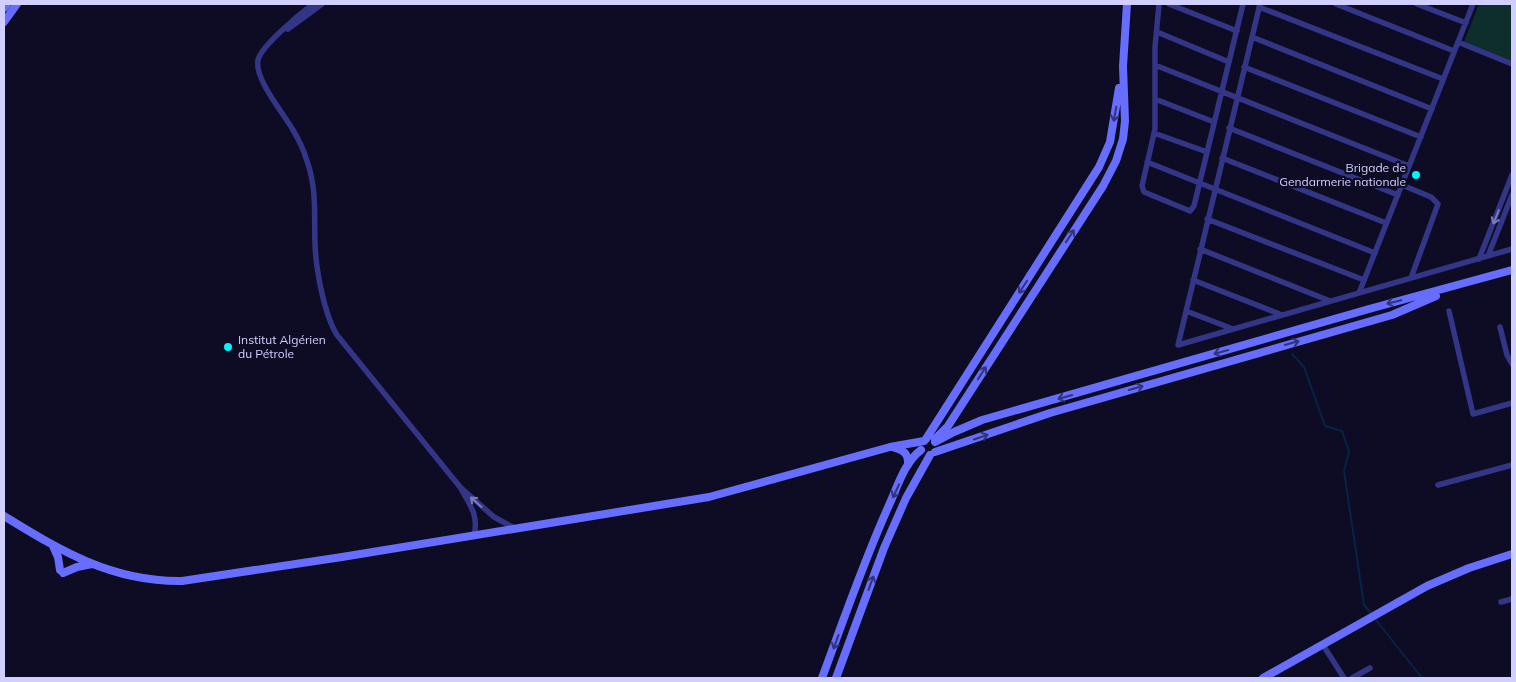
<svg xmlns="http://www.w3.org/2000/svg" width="1516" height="682" font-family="Mulish,sans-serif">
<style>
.green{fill:#0e2e2b}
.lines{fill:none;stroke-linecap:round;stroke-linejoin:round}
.stream{stroke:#072347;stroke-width:2}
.street{stroke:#333687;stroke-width:5.5}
.secondary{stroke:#666dff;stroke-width:8}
.oneway{stroke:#31337c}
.oneway2{stroke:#7a7bbd}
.poi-dot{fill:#00f2fa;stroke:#0e0c24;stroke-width:2}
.labels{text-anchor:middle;stroke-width:4.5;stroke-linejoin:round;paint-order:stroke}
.poi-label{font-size:12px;fill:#d1cfff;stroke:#0e0c24;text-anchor:end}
</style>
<rect width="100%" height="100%" fill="#0e0c24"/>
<path class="green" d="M 1479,4 L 1512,4 L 1512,62 L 1464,42 Z"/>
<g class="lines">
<path class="stream" d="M 1292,354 L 1304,367 L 1325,426 L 1342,431 L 1349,452 L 1344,471 L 1364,605 L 1370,612
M 1376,620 L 1422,678"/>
<path class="street" d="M 313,4 C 300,14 261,46 258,60 C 254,79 284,114 293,130 C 299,140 304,151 307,161 C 317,189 314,215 315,244 C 316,270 324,314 337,335 L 460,487
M 1159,4 L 1155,47 L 1155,129 L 1142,186 L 1144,192 L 1190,211 L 1194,206 L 1243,4
M 1169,4 L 1237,31
M 1260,4 L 1178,345 L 1512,249
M 1336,4 L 1454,51
M 1417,4 L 1466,23
M 1259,7 L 1443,79
M 288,29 L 322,4
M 1157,32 L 1229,62
M 1252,37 L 1432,109
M 1458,42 L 1512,64
M 1155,65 L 1409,166
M 1244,67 L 1421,137
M 1155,99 L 1214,122
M 1229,128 L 1398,195
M 1154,133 L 1207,152
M 1222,158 L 1386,223
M 1147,162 L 1375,253
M 1402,185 L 1431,197 L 1438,204 L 1411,278
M 1207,219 L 1364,280
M 1200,249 L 1330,301
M 1488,256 L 1512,195
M 1479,259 L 1512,175
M 1193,280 L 1282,315
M 1359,293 L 1473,4
M 1186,311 L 1233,329
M 1449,311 L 1473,414 L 1512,403
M 1500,327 L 1507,355 L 1512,364
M 1438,485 L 1512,465
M 474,536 C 479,515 470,505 460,487 L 494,517 L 516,529
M 1501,602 L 1512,599
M 1323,645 L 1344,678
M 1352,678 L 1370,668"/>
<path class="secondary" d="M 4,8 L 7,4
M 4,22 L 17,4
M 926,439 L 1099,167 L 1110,142 L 1119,88
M 935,439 L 948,426 L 1103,186 L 1116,161 L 1123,139 L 1125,121 L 1123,66 L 1127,4
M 935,442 L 954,432 L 982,420 L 1369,309 L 1512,270
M 892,447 C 903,450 909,453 908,465
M 935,452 L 1050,413 L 1392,315 L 1436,296
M 4,516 C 61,551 112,582 182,581 L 342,557 L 709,497 L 890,447 L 924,441
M 53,546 L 58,557 L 60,570
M 63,573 L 77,567 L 92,564
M 822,678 C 844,619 864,560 890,503 C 898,485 905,462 921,450
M 836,678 L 884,548 L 906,498 L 930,455
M 1263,678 L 1427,586 L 1469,568 L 1512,554"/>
</g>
<defs><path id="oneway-shaft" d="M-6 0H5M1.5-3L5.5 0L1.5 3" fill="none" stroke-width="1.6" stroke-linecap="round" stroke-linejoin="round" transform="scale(1.25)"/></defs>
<g class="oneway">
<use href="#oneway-shaft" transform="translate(1115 114) rotate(100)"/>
<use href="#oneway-shaft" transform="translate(1070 236) rotate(-57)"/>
<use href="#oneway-shaft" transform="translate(1023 287) rotate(123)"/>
<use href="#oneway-shaft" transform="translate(1394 302) rotate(166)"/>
<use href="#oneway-shaft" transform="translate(1292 343) rotate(-16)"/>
<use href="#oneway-shaft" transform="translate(1221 352) rotate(164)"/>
<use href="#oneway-shaft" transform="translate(982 373) rotate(-57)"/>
<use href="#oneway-shaft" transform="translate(1136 388) rotate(-16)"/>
<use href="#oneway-shaft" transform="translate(1065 397) rotate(164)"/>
<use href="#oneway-shaft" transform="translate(981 437) rotate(-19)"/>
<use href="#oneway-shaft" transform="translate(896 491) rotate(115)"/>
<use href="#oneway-shaft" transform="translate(871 583) rotate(-70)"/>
<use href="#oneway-shaft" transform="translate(836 642) rotate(110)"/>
</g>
<g class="oneway2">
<use href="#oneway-shaft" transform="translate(1496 217) rotate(112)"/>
<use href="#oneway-shaft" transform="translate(476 502) rotate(-138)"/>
</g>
<g class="poi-dot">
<circle cx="1416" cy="175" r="5"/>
<circle cx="228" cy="347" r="5"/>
</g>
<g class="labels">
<g class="poi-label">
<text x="1406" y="172">Brigade de<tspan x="1406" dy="14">Gendarmerie nationale</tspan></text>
<text x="238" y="344" text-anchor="start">Institut Algérien<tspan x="238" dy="14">du Pétrole</tspan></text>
</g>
</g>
<rect width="1516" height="682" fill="none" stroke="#d1cfff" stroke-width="10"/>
</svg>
